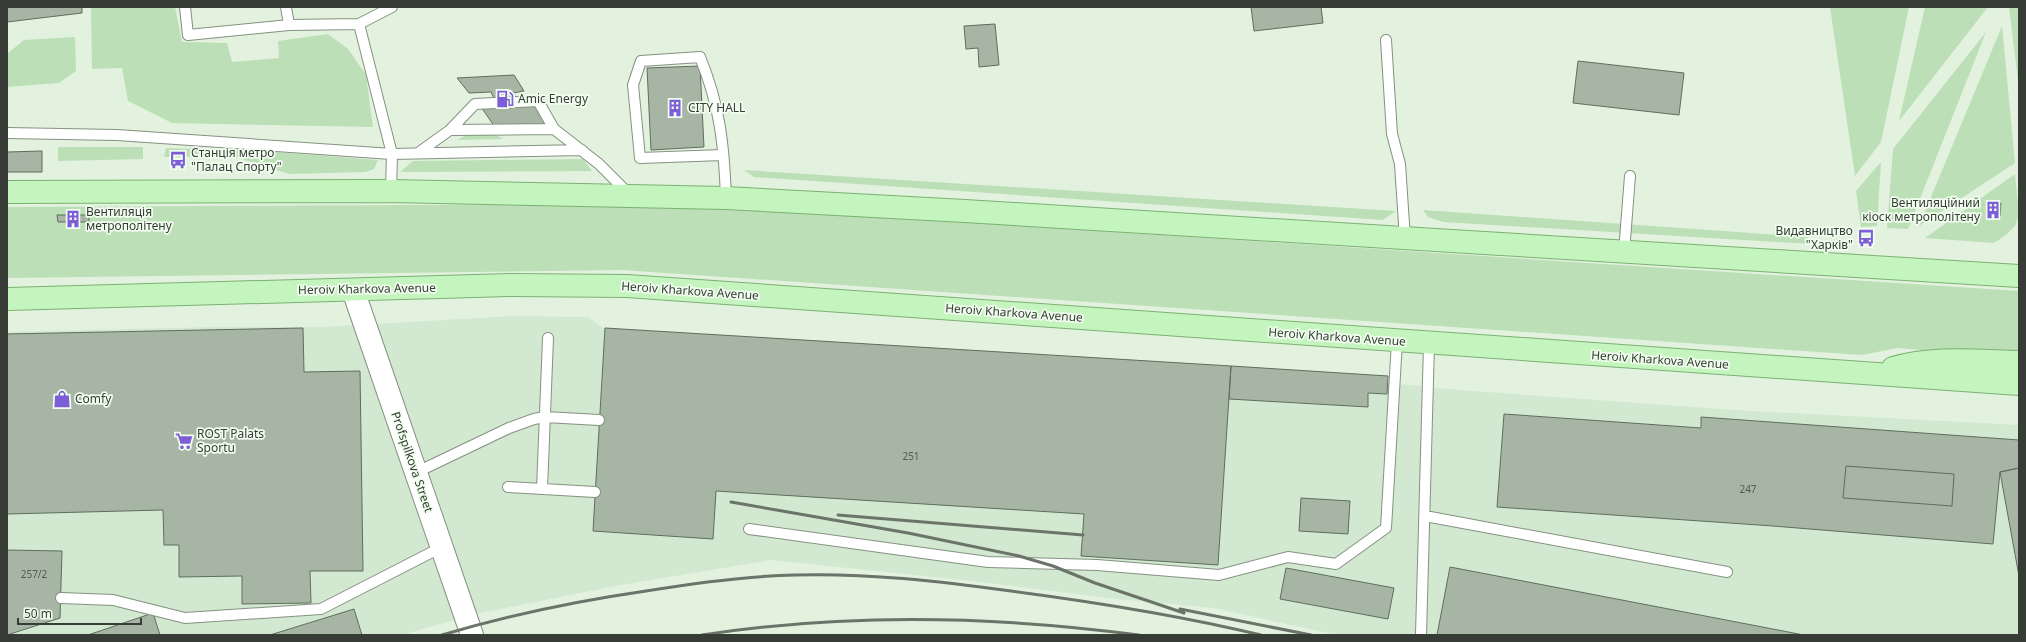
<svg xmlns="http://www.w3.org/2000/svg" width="2026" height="642" font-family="'Noto Sans',sans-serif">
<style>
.built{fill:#d3e8d0}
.green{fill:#bcdfb7}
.building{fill:#a7b6a4;stroke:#5f6d5d}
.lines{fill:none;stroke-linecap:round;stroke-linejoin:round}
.service-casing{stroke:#849281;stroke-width:12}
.tertiary-casing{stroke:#849281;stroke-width:24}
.primary-casing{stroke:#7bb172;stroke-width:24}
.service{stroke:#fff;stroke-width:10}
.tertiary{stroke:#fff;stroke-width:22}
.primary{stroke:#c5f5be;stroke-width:22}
.rail{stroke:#6b7469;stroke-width:3}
.labels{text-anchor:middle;stroke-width:3.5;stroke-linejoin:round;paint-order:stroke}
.number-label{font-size:10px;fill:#535b52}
.poi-label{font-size:12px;fill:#373d36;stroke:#f1feef;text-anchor:start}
.street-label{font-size:12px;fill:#373d36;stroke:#f1feef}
</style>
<rect width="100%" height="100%" fill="#e2f2df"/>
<path class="built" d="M 513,316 L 588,317 L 603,328 L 1186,363 L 1459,390 L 1735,410 L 2019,425 L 2019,635 L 1337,635 L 1213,608 L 1108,598 L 972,581 L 771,560 L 615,586 L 475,614 L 402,635 L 7,635 L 7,332 L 217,327 L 322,327 Z"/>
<path class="green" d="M 91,7 L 175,7 L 182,42 L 227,43 L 232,62 L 279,58 L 278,41 L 328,34 L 348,49 L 366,75 L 373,127 L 172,123 L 128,101 L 122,68 L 92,69 Z
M 1830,7 L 1909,7 L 1881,142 L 1855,176 Z
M 1925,7 L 1988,7 L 1899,121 Z
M 2009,7 L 2019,7 L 2019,89 Z
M 2002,26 L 2015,163 L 1919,226 Z
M 1986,32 L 1908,229 L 1887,228 L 1893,149 Z
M 75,37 L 76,71 L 59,83 L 7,87 L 7,54 L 24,40 Z
M 491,132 L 503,139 L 457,140 L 470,133 Z
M 58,147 L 143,147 L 143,159 L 58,161 Z
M 166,148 L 262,151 L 378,160 L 374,169 L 366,172 L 289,174 L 233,156 L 164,157 Z
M 583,159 L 592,171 L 400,172 L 413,161 Z
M 1881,162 L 1877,226 L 1861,227 L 1856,191 Z
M 744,170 L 1396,211 L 1383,220 L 754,177 Z
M 2015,174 L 2019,215 L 2015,226 L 2006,235 L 1994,243 L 1925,238 Z
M 617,204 L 779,210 L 2019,291 L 2019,354 L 1982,355 L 1897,348 L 1862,355 L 622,270 L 7,278 L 7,207 Z
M 1423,210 L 1808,237 L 1811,244 L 1443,222 L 1428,217 Z"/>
<path class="building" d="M 7,7 L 82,7 L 82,13 L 7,22 Z
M 1251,7 L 1321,7 L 1323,23 L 1254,31 Z
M 995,24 L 999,65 L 979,67 L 978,48 L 966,49 L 964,26 Z
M 1578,61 L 1684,73 L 1679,115 L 1573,103 Z
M 700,66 L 704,147 L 651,150 L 647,68 Z
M 514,75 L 524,91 L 513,93 L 520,104 L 539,106 L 551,125 L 495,127 L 481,107 L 497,105 L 491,92 L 469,93 L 457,78 Z
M 42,151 L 42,172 L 7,172 L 7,152 Z
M 1987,203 L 2001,203 L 2000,216 L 1987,216 Z
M 57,215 L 89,215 L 89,222 L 58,222 Z
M 303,328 L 304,372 L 360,371 L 363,571 L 310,571 L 311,603 L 242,604 L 242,576 L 179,577 L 179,545 L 164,545 L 163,510 L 7,514 L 7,334 Z
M 605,328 L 1231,366 L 1218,565 L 1081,556 L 1084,514 L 716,491 L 713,539 L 593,531 Z
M 1231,366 L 1388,376 L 1387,394 L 1368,393 L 1368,407 L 1229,399 Z
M 1504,414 L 1701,428 L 1701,417 L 2019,440 L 2019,468 L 2000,472 L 1993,544 L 1773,526 L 1497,507 Z
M 1846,466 L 1954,474 L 1952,506 L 1843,498 Z
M 2019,468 L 2019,576 L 2000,472 Z
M 1301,498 L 1350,501 L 1348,534 L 1299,531 Z
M 7,550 L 62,551 L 60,618 L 7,635 Z
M 1450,567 L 1804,635 L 1437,635 Z
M 1286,568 L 1394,588 L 1388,619 L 1280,599 Z
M 354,609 L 362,635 L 270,635 Z
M 153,613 L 160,635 L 88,635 Z"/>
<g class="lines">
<g class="service-casing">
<path id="service" d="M 185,7 L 188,35 L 289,25 L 359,24 L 392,154 L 391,191
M 286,7 L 289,25
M 359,24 L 392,7
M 1386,40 L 1392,134 L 1400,164 L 1405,239
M 450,130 L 475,104 L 538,101 L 554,129
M 7,133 L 117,135 L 392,154 L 582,150
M 418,153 L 450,130 L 554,129 L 599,164 L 628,193
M 723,155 L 640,158 L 633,85 L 641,61 L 700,57 C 720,106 724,145 726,198
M 1624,252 L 1630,176
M 415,473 L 509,428 L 534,419 L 545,417 L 599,420
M 508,487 L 595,492
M 542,489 L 548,338
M 1425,516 L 1727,572
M 749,529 L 988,562 L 1097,565 L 1219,575 L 1288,557 L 1336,564 L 1386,528 L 1397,341
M 61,598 L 113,600 L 185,618 L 321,609 L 442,547
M 1421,635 L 1429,344"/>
</g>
<g class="tertiary-casing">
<path id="tertiary" d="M 353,290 L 472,635"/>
</g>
<g class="primary-casing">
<path id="primary" d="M 7,192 L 391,191 L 726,198 L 965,211 L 2019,276
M 7,299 L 512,285 L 627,286 L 2019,384
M 1893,368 C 1933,356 1978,361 2019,362"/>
</g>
<use href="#service" class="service"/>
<use href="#tertiary" class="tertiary"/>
<use href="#primary" class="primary"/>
<path class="rail" d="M 731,502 L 908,533 L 1019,556 L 1053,566 L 1095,583 L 1184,613
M 838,515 L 1083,535
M 1180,609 L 1311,635
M 442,635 C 509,615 577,601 646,591 C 695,583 744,576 795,575 C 867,573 939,581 1011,591 C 1095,602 1178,615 1261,635
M 702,635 C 846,613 995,616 1139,635"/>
</g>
<defs>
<g id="fuel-bare" transform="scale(1.38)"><path d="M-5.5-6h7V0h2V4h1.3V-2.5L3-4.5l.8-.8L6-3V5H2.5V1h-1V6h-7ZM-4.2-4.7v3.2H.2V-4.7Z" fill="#7d5ed8" stroke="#f1feef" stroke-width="2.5" paint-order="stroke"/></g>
<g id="building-bare" transform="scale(1.38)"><path d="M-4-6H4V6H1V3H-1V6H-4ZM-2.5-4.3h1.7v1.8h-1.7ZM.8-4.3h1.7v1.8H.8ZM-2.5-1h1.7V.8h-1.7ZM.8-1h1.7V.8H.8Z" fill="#7d5ed8" stroke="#f1feef" stroke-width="2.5" paint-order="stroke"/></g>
<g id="bus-bare" transform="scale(1.38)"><path d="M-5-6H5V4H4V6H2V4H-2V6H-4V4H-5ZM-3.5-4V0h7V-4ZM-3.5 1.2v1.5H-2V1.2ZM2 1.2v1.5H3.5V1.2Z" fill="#7d5ed8" stroke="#f1feef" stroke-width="2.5" paint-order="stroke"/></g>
<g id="shop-bare" transform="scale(1.38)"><path d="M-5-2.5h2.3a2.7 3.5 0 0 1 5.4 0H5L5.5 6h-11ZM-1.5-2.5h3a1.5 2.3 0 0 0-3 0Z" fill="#7d5ed8" stroke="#f1feef" stroke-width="2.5" paint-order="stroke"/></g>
<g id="supermarket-bare" transform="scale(1.38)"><path d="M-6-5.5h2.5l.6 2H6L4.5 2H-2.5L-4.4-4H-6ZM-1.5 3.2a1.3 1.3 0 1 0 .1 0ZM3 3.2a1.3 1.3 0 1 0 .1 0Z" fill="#7d5ed8" stroke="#f1feef" stroke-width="2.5" paint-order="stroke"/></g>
</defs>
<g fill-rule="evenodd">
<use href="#fuel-bare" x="505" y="99"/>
<use href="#building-bare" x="675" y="108"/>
<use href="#bus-bare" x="178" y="160"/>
<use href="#building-bare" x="1993" y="210"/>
<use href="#building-bare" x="73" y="219"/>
<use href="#bus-bare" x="1866" y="238"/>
<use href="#shop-bare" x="62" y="399"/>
<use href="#supermarket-bare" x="184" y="441"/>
</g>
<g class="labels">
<g class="number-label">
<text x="911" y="460">251</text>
<text x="1748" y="493">247</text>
<text x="34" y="578">257/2</text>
</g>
<g class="poi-label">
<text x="518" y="103">Amic Energy</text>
<text x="688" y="112">CITY HALL</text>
<text x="191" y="157">Станція метро<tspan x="191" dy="14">"Палац Спорту"</tspan></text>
<text x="1980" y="207" text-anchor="end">Вентиляційний<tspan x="1980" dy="14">кіоск метрополітену</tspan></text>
<text x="86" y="216">Вентиляція<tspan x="86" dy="14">метрополітену</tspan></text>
<text x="1853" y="235" text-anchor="end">Видавництво<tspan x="1853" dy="14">"Харків"</tspan></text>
<text x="75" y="403">Comfy</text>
<text x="197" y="438">ROST Palats<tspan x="197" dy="14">Sportu</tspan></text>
</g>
<g class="street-label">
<text transform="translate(367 289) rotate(-1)" y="4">Heroiv Kharkova Avenue</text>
<text transform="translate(690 291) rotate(4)" y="4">Heroiv Kharkova Avenue</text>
<text transform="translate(1014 313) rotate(4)" y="4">Heroiv Kharkova Avenue</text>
<text transform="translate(1337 337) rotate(4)" y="4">Heroiv Kharkova Avenue</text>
<text transform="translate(1660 360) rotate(4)" y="4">Heroiv Kharkova Avenue</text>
<text transform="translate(412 462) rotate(71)" y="4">Profspilkova Street</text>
</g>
</g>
<rect width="2026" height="642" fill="none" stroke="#373d36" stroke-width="16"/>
<path d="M18 618v6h123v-6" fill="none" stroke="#373d36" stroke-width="2"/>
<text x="24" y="618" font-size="12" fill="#373d36" stroke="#f1feef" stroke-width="3" paint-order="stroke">50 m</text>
</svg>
